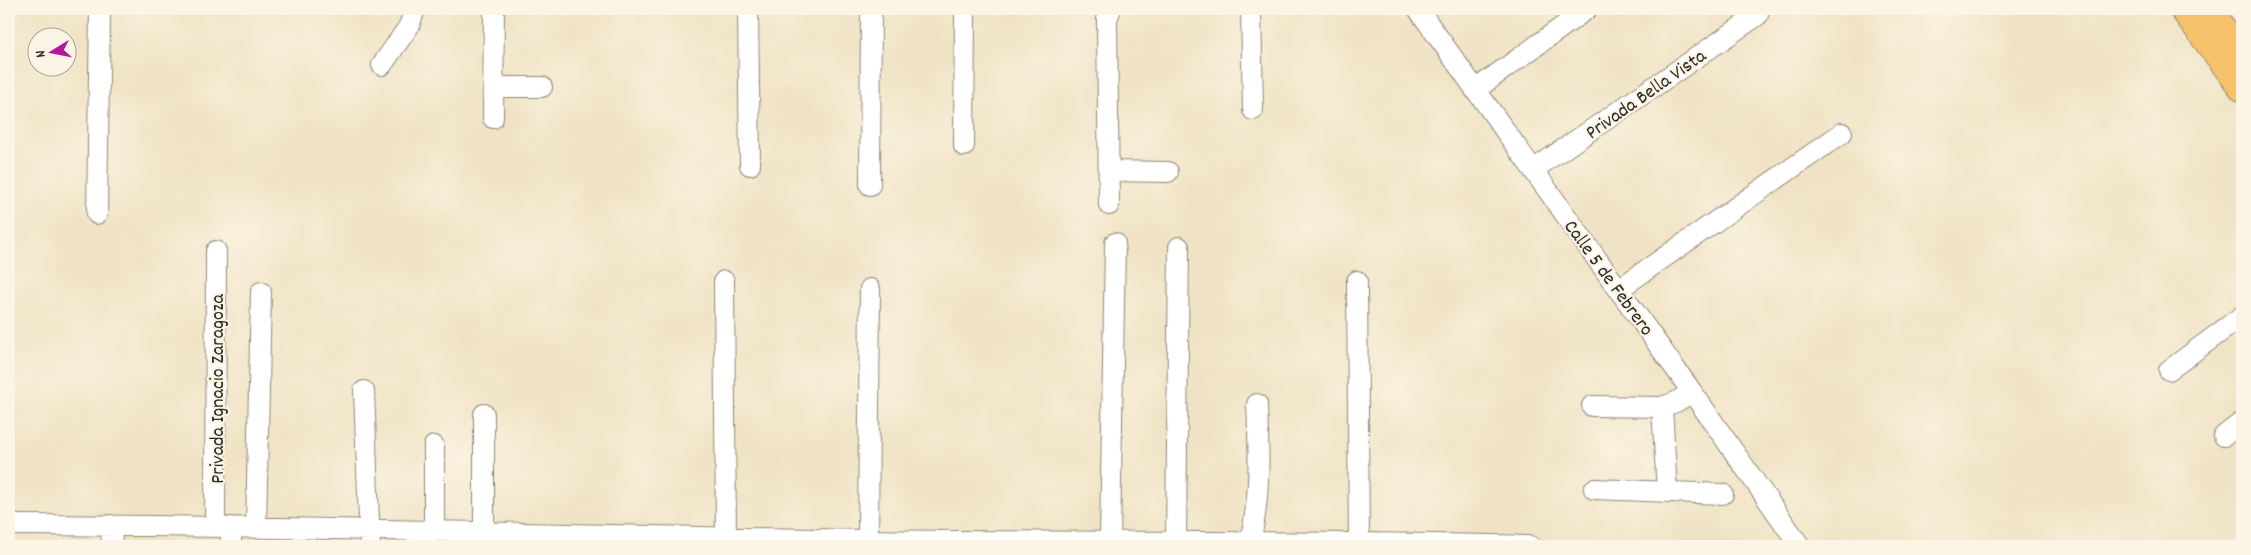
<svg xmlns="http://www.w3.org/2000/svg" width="2251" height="555" font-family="Dekko,sans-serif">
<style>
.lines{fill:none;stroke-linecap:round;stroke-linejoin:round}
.minor-casing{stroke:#8e8778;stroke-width:22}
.major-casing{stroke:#8e8778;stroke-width:27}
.minor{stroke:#fff;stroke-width:20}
.major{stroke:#f6c16b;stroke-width:25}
.labels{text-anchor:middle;stroke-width:4.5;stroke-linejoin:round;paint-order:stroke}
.street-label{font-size:20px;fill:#2b2b2b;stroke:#fcf5e5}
</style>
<rect width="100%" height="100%" fill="#fcf5e5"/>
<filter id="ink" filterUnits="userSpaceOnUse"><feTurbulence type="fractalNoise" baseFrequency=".02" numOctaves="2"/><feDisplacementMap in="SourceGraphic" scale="10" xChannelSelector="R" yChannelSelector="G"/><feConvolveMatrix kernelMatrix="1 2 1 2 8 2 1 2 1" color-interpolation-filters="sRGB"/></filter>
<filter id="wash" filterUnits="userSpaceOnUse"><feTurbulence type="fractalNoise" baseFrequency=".0096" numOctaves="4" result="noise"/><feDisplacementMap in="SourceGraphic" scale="20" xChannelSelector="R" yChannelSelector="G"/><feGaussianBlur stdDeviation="1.12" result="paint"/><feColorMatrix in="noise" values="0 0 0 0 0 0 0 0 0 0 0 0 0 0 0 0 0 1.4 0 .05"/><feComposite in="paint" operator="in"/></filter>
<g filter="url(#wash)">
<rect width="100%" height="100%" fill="#f0e3c5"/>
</g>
<g filter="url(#ink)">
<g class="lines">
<g class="minor-casing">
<path id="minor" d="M 748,9 L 750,165
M 1251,9 L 1253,110
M 1418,9 L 1692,392 L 1800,546
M 382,65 L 409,26 L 415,9
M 494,87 L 542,87
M 1475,90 L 1587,9
M 493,118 L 494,9
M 964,146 L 965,9
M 1533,170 L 1758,15
M 1109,171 L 1168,172
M 870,185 L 871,9
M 1109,205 L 1107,19 L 1111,9
M 97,214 L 100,9
M 724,281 L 726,538
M 1357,281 L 1359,544
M 1619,289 L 1842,133
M 2169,370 L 2242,316
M 364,391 L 370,546
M 1592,406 L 1662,407 L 1676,402 L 1692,392
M 1662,407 L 1667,492
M 2224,436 L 2242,422
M 1594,489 L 1723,494
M 9,525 C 294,525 580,536 865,540 C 1087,543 1309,540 1530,546
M 111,525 L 112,546
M 215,527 L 216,251
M 256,528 L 261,292
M 434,532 L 434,446
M 484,533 L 484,414
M 868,540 L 870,289
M 1110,542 L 1115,243
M 1176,542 L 1179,247
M 1250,542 C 1261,496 1259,450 1257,404
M 231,546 L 231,527"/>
</g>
<g class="major-casing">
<path id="major" d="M 2182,9 L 2242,89
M 2209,9 L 2242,53"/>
</g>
<use href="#minor" class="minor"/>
<use href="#major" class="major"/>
</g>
</g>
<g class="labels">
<g class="street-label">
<text transform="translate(1645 93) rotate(-35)" y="7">Privada Bella Vista</text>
<text transform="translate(1610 277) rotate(54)" y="7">Calle 5 de Febrero</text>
<text transform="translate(216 389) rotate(-90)" y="7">Privada Ignacio Zaragoza</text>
</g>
</g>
<rect width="2251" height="555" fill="none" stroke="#fcf5e5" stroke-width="30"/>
<g transform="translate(52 52) rotate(260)"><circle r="24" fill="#fcf5e5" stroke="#a8a49b"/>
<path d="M0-4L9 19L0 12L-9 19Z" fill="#b5179e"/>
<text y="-8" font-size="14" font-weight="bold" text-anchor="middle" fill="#2b2b2b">N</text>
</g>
</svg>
